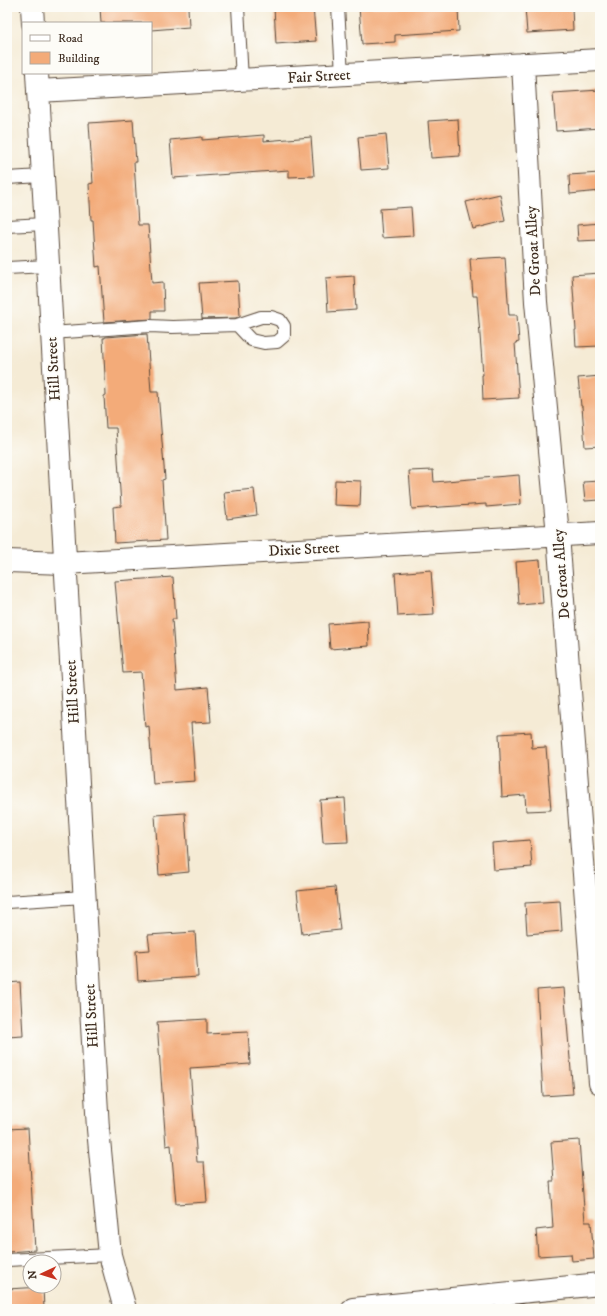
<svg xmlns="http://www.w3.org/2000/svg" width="607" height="1316" font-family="'IM FELL DW Pica',serif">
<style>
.building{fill:#f3ab79}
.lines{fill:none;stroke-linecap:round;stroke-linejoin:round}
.service-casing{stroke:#574739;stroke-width:14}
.minor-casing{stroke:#574739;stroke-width:24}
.service{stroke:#fff;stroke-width:12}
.minor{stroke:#fff;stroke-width:22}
.labels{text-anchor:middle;stroke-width:3.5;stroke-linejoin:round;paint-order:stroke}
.street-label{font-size:15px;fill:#3b2a1e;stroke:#fdfcf7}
</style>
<rect width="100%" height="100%" fill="#fdfcf7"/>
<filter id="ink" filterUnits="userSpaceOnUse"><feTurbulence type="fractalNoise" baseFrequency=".025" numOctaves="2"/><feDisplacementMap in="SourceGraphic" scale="8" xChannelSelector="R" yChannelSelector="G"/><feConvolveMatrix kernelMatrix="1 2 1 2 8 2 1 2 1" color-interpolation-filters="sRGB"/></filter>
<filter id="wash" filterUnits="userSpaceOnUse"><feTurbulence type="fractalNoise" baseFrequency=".012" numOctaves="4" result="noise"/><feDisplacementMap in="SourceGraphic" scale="16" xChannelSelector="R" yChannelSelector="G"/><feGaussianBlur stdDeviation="0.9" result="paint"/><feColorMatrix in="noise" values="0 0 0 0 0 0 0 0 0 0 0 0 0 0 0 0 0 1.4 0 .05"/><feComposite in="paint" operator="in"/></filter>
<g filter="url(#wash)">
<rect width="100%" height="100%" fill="#f5ebd5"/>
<g id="blocks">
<path class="building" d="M 100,7 L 188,7 L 189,27 L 151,30 L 151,23 L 101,23 Z
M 274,7 L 313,7 L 316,41 L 276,44 Z
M 359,7 L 458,7 L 459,31 L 395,35 L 395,42 L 362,44 Z
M 525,7 L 572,7 L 573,30 L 527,33 Z
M 600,90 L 600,128 L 556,131 L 553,93 Z
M 458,119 L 460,156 L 431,158 L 428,121 Z
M 133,120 L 136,162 L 134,162 L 138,225 L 148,225 L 152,283 L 163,282 L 164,311 L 152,311 L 152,319 L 104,322 L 100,266 L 96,267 L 93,220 L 91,220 L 89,184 L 93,183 L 89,123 Z
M 386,134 L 389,168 L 361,170 L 358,137 Z
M 264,135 L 264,141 L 311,137 L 314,176 L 289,177 L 289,170 L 173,178 L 170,140 L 202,137 L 202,140 Z
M 600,173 L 600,191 L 570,194 L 569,175 Z
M 500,194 L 505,221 L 473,229 L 466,202 Z
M 411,207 L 413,236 L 382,238 L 380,209 Z
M 600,223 L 600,240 L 578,241 L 577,225 Z
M 505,257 L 509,315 L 517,315 L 519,342 L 515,343 L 519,398 L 483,400 L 482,375 L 483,375 L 477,296 L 473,296 L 470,259 Z
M 600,273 L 600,346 L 576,347 L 575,330 L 576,330 L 572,275 Z
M 354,276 L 356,310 L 328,312 L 326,278 Z
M 238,281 L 240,316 L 236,318 L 202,319 L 199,283 Z
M 147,334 L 151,392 L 158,392 L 165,479 L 162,480 L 166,540 L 115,543 L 113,507 L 121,506 L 116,428 L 106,428 L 104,396 L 106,395 L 103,338 L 105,338 L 105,337 Z
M 600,376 L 600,446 L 585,447 L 582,406 L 581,406 L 578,378 Z
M 433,470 L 434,482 L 519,475 L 521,504 L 486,507 L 486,504 L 412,509 L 409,471 Z
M 335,480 L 361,481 L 360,506 L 334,505 Z
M 600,481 L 600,500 L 585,501 L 583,482 Z
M 254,489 L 257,515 L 227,519 L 224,492 Z
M 540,560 L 543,603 L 519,605 L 516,562 Z
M 431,570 L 434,614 L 398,616 L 395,573 Z
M 173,577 L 176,619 L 172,619 L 177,690 L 208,687 L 211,722 L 191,723 L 195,781 L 153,784 L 149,726 L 145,727 L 141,672 L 123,673 L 115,581 Z
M 368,621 L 369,646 L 330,649 L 328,624 Z
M 531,732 L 532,748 L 546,747 L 551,810 L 526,811 L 525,795 L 502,797 L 499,734 Z
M 345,798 L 348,842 L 323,843 L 320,800 Z
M 185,813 L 189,872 L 159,875 L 155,815 Z
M 530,840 L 532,867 L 494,870 L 492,843 Z
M 335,887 L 340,930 L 302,934 L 297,891 Z
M 560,901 L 562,931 L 527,934 L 525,903 Z
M 195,932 L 198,977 L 138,981 L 136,951 L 150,950 L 148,935 Z
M 20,982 L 23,1036 L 7,1037 L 7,983 Z
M 564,988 L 573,1094 L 543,1096 L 537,990 Z
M 207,1019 L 207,1034 L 248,1032 L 250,1064 L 190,1068 L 197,1162 L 204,1162 L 207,1202 L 176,1204 L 171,1145 L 166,1146 L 157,1022 Z
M 28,1128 L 35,1250 L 7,1252 L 7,1129 Z
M 579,1140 L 585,1222 L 591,1222 L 594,1259 L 572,1261 L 571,1254 L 538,1256 L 536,1230 L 553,1228 L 550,1181 L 554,1181 L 551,1142 Z
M 43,1287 L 44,1309 L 7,1309 L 7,1289 Z"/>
</g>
</g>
<g filter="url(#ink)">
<use href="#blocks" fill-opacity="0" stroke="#574739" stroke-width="1"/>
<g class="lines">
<g class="service-casing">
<path id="service" d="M 238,7 L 242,80
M 338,7 L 342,74
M 7,178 L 42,176
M 7,226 L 44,224
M 7,268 L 47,266
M 51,333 L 150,326 L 172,327 L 237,325 L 261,317 L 271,317 L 280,320 L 284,326 L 284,336 L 277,342 L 264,343 L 251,340 L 237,325
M 7,902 L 84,897
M 7,1260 L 110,1255"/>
</g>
<g class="minor-casing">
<path id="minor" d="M 32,7 L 33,23
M 523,64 L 536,302 L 558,535 L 600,1083
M 37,73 L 98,1129 L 110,1255 L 125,1309
M 38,91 L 600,60
M 7,561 L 64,563 L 600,533
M 353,1309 L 600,1284"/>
</g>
<use href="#service" class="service"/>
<use href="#minor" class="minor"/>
</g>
</g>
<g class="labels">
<g class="street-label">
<text transform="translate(319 76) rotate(-3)" y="5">Fair Street</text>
<text transform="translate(533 251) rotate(-93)" y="5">De Groat Alley</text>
<text transform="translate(53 369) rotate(-93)" y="5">Hill Street</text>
<text transform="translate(304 549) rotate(-3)" y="5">Dixie Street</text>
<text transform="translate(561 574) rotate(-94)" y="5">De Groat Alley</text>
<text transform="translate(72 692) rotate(-93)" y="5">Hill Street</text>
<text transform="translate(91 1016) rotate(-93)" y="5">Hill Street</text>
</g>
</g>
<rect width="607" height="1316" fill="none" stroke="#fdfcf7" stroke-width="24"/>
<rect x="22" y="22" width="130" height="52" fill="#fdfcf7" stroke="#afa8a0"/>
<rect x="30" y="35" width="20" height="6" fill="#ffffff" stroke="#afa8a0"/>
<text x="58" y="42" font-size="12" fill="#3b2a1e">Road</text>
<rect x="30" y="52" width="20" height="12" fill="#f3ab79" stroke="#afa8a0"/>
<text x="58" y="62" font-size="12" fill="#3b2a1e">Building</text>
<g transform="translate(42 1274) rotate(266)"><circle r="19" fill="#fdfcf7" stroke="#afa8a0"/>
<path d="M0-3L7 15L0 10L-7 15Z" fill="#c8321e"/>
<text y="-6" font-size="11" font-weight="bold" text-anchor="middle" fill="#3b2a1e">N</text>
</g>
</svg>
